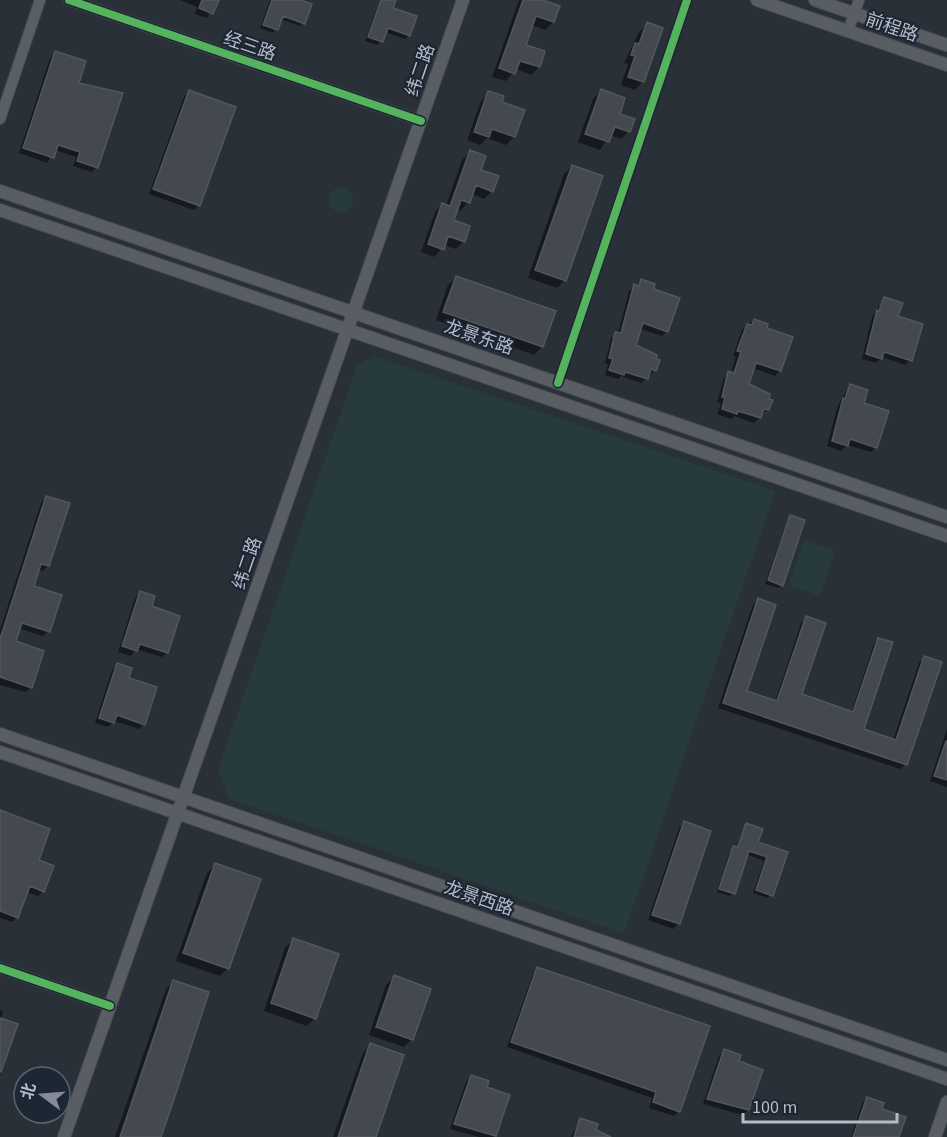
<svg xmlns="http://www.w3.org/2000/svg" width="947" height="1137" font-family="'Source Sans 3','Noto Sans SC',sans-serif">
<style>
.green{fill:#273a3e}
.shadow{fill:#0007}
.building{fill:#444950;stroke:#52575f;stroke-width:1.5}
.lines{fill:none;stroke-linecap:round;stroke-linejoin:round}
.minor-casing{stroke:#484c53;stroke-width:10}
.tertiary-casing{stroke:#484c53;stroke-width:12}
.secondary-casing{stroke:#484c53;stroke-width:14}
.minor{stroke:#5a5e66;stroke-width:8}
.tertiary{stroke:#5a5e66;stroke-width:10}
.secondary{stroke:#595d64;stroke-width:12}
.cycleway-casing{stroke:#1d2633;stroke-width:11}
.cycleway{stroke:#56b35d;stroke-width:8}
.labels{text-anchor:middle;stroke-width:4.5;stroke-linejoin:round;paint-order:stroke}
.street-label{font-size:18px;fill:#b4bcc9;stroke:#1d2633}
</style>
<rect width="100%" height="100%" fill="#2a3038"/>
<path class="green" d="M329 200a12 12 0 1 1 24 0a12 12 0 1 1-24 0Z
M 374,356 L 775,491 L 624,933 L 229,799 L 218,770 L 357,366 Z
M 804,540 L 835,551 L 820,596 L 789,585 Z"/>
<path class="shadow" d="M 180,0 L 217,0 L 207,18 L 195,14 L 197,7 Z
M 270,0 L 296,0 L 303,23 L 300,26 L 280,19 L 273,33 L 260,28 Z
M 380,0 L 394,0 L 391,9 L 409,35 L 405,39 L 385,32 L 378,45 L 365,41 Z
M 519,0 L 540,0 L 553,22 L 545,30 L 531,25 L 524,45 L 543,52 L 539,67 L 531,75 L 516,69 L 506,81 L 492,77 Z
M 648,24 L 643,81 L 635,90 L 621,85 L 628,64 L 624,63 L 639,32 Z
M 55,53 L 77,83 L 121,94 L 97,167 L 92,172 L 73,166 L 76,157 L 55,150 L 47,163 L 19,153 L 50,58 Z
M 189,91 L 199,205 L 194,210 L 149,194 L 184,97 Z
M 601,91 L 629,131 L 621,139 L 610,135 L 600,150 L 578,142 L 593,99 Z
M 489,93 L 500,103 L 514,137 L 506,145 L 487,138 L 480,145 L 467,140 L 481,101 Z
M 470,152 L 492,191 L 484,199 L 471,194 L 468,203 L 460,211 L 456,209 L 452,221 L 464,241 L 456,249 L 444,245 L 435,257 L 421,252 L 435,212 L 443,204 L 446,206 L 462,160 Z
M 572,166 L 565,280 L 557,288 L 528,278 L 564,174 Z
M 456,277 L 554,311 L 542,347 L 534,355 L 436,320 L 448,285 Z
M 642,281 L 652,290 L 667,331 L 662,336 L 640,329 L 634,346 L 655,370 L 641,383 L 621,376 L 618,379 L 605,375 L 608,364 L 605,363 L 611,338 L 618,334 L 629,291 Z
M 884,299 L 897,317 L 910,360 L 905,365 L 882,357 L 876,363 L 862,359 L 872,317 Z
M 754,320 L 765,329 L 780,370 L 775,376 L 753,368 L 747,385 L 768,409 L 754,423 L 734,416 L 731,419 L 717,414 L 721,404 L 717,402 L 724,378 L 731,373 L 736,357 L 733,356 L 742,330 Z
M 850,386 L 862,404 L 876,447 L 871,452 L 847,445 L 841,451 L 827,446 L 838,405 Z
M 46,497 L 48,566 L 43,571 L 37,569 L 32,587 L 48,631 L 43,636 L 18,628 L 14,642 L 31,687 L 26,692 L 0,685 L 0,630 L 41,503 Z
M 791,517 L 782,585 L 778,588 L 765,584 L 787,521 Z
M 140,593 L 150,607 L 167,652 L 162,657 L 136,649 L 131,656 L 118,652 L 135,598 Z
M 758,600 L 745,692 L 775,702 L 801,623 L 807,618 L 800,695 L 851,713 L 874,644 L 879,639 L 862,730 L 893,740 L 919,663 L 924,658 L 906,764 L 900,769 L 718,708 L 753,605 Z
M 117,665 L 127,679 L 144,724 L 139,729 L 114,721 L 108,727 L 95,723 L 112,670 Z
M 947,729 L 947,787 L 930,781 Z
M 0,812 L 37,861 L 43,891 L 38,896 L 26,892 L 17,917 L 12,922 L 0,918 Z
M 684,823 L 709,832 L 678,924 L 673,929 L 648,920 L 679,828 Z
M 747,825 L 756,843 L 786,853 L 768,898 L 753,893 L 764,861 L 746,854 L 733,893 L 730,896 L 717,892 L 730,851 L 737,848 Z
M 215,865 L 228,968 L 220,976 L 176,961 L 207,873 Z
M 293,940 L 315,1018 L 307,1026 L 264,1011 L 285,948 Z
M 538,968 L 679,1111 L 674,1116 L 649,1108 L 652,1098 L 507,1047 L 533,974 Z
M 394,977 L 412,1039 L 404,1047 L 369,1035 L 386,985 Z
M 174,981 L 158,1137 L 115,1137 L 166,989 Z
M 0,1010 L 3,1011 L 1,1019 L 16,1025 L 0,1076 Z
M 371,1045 L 374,1137 L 333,1137 L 363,1053 Z
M 724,1051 L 737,1062 L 748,1110 L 743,1115 L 703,1104 L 719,1056 Z
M 471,1076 L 485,1087 L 495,1135 L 493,1137 L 479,1137 L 450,1129 L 466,1082 Z
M 867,1099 L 898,1137 L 851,1137 L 862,1104 Z
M 580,1120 L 594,1131 L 611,1137 L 571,1137 Z"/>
<path class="building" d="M 202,0 L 219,0 L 213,14 L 199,8 Z
M 272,0 L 301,0 L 312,4 L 305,24 L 283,16 L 278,30 L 263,25 Z
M 381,0 L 396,0 L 393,8 L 417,16 L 410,36 L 388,28 L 383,42 L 368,37 Z
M 523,0 L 543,0 L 560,6 L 554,22 L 536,16 L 526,45 L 545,51 L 540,67 L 520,61 L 515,74 L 499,68 Z
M 647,22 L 663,28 L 644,82 L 628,77 L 635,56 L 631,55 L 635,43 L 639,44 Z
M 55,51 L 86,61 L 79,83 L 123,93 L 98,168 L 77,161 L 80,152 L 58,145 L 54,158 L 23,148 Z
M 601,89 L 625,98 L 620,114 L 635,119 L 630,132 L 615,127 L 609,142 L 585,134 Z
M 189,90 L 236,107 L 200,206 L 153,189 Z
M 488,91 L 504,96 L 502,102 L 525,110 L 515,137 L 492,129 L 489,137 L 474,132 Z
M 470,150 L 486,156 L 481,170 L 499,176 L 493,192 L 476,185 L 470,203 L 461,200 L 454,220 L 470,226 L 465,242 L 448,236 L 444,250 L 428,244 L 442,203 L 450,206 Z
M 572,165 L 603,176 L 566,281 L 535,270 Z
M 456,276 L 556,311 L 543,347 L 443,312 Z
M 641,279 L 655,284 L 654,289 L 680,298 L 668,332 L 643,323 L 636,345 L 657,355 L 656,359 L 660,360 L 656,371 L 651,369 L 648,379 L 625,372 L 624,375 L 609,370 L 613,359 L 609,358 L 615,332 L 621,333 L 634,284 L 639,286 Z
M 884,297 L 903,303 L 898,316 L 923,324 L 912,361 L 884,352 L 882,359 L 866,354 L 877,310 L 879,311 Z
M 754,319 L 768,324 L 767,328 L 793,337 L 781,371 L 756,363 L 749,384 L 770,394 L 769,399 L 773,400 L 769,410 L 764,409 L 761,418 L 738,411 L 737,414 L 722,409 L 725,398 L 722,397 L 728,371 L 734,373 L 741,352 L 737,351 L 747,324 L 752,325 Z
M 850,384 L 868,390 L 864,403 L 889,411 L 877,448 L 850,439 L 848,446 L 832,441 L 843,398 L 845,399 Z
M 46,496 L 70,503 L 49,566 L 41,564 L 34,586 L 62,595 L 50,632 L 22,623 L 16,641 L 44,651 L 32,688 L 0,677 L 0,639 Z
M 790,515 L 805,520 L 783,586 L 768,580 Z
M 140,591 L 155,596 L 152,606 L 180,616 L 168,653 L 140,644 L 137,651 L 122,646 Z
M 758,598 L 776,605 L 747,691 L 777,701 L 806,616 L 826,623 L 802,694 L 853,712 L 878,638 L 893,642 L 864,729 L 896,740 L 924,656 L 942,662 L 907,765 L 723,703 Z
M 117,663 L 132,668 L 129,678 L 157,687 L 145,725 L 117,715 L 114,723 L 99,718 Z
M 946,741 L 947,741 L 947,780 L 934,776 Z
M 0,810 L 50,829 L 39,860 L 54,866 L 44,892 L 30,886 L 18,918 L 0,911 Z
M 684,821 L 711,831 L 680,924 L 652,915 Z
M 746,823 L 763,829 L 758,842 L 788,852 L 773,896 L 756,890 L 767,857 L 749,851 L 735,894 L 719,889 L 733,846 L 738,847 Z
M 215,863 L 261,879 L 229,969 L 183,953 Z
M 293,938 L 339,954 L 316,1019 L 271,1003 Z
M 537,967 L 710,1026 L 680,1112 L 653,1102 L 656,1092 L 511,1042 Z
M 394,975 L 431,989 L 413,1040 L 376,1027 Z
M 173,980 L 209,992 L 174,1099 L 161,1137 L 120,1137 Z
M 0,1018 L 18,1024 L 1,1072 L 0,1072 Z
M 370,1043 L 404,1055 L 376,1137 L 338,1137 Z
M 724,1049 L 741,1055 L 739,1061 L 763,1070 L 749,1110 L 707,1099 Z
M 471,1075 L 489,1081 L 487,1087 L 510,1095 L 496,1136 L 454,1124 Z
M 867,1097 L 884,1103 L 882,1109 L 906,1117 L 899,1137 L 853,1137 Z
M 580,1118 L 598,1124 L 596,1130 L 611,1137 L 574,1137 Z"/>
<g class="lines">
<g class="minor-casing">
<path id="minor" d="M 558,383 L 687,0"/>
</g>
<g class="tertiary-casing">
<path id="tertiary" d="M 69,0 L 421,121
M 848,31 L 859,0
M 0,119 L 40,0
M 0,968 L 110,1006"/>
</g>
<g class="secondary-casing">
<path id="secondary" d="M 757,0 L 947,65
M 815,0 L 947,45
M 0,191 L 947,517
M 0,210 L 947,536
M 0,734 L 947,1060
M 0,752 L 947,1079
M 64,1137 L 463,0
M 935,1137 L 947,1102"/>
</g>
<use href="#minor" class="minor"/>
<use href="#tertiary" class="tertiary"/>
<use href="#secondary" class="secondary"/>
<g class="cycleway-casing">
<path id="cycleway" d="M 69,0 L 421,121
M 558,383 L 687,0
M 0,968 L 110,1006"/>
</g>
<use href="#cycleway" class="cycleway"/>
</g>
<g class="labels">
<g class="street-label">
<text transform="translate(892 27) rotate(19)" y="6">前程路</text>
<text transform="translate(250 46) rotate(19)" y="6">经三路</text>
<text transform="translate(420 70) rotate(-71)" y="6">纬二路</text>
<text transform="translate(479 337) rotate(19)" y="6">龙景东路</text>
<text transform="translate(247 563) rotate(-71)" y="6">纬二路</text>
<text transform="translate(479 898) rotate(19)" y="6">龙景西路</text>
</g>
</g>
<g transform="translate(42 1095) rotate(286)"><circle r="28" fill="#1d2633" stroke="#59626f" stroke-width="1.5"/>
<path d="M0-4.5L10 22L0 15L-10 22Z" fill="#848b96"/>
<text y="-9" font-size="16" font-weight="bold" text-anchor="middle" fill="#b4bcc9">北</text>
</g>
<path d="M743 1113v9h154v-9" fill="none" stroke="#b4bcc9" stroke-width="3"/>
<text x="752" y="1113" font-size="18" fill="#b4bcc9" stroke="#1d2633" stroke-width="4.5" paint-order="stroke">100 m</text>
</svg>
